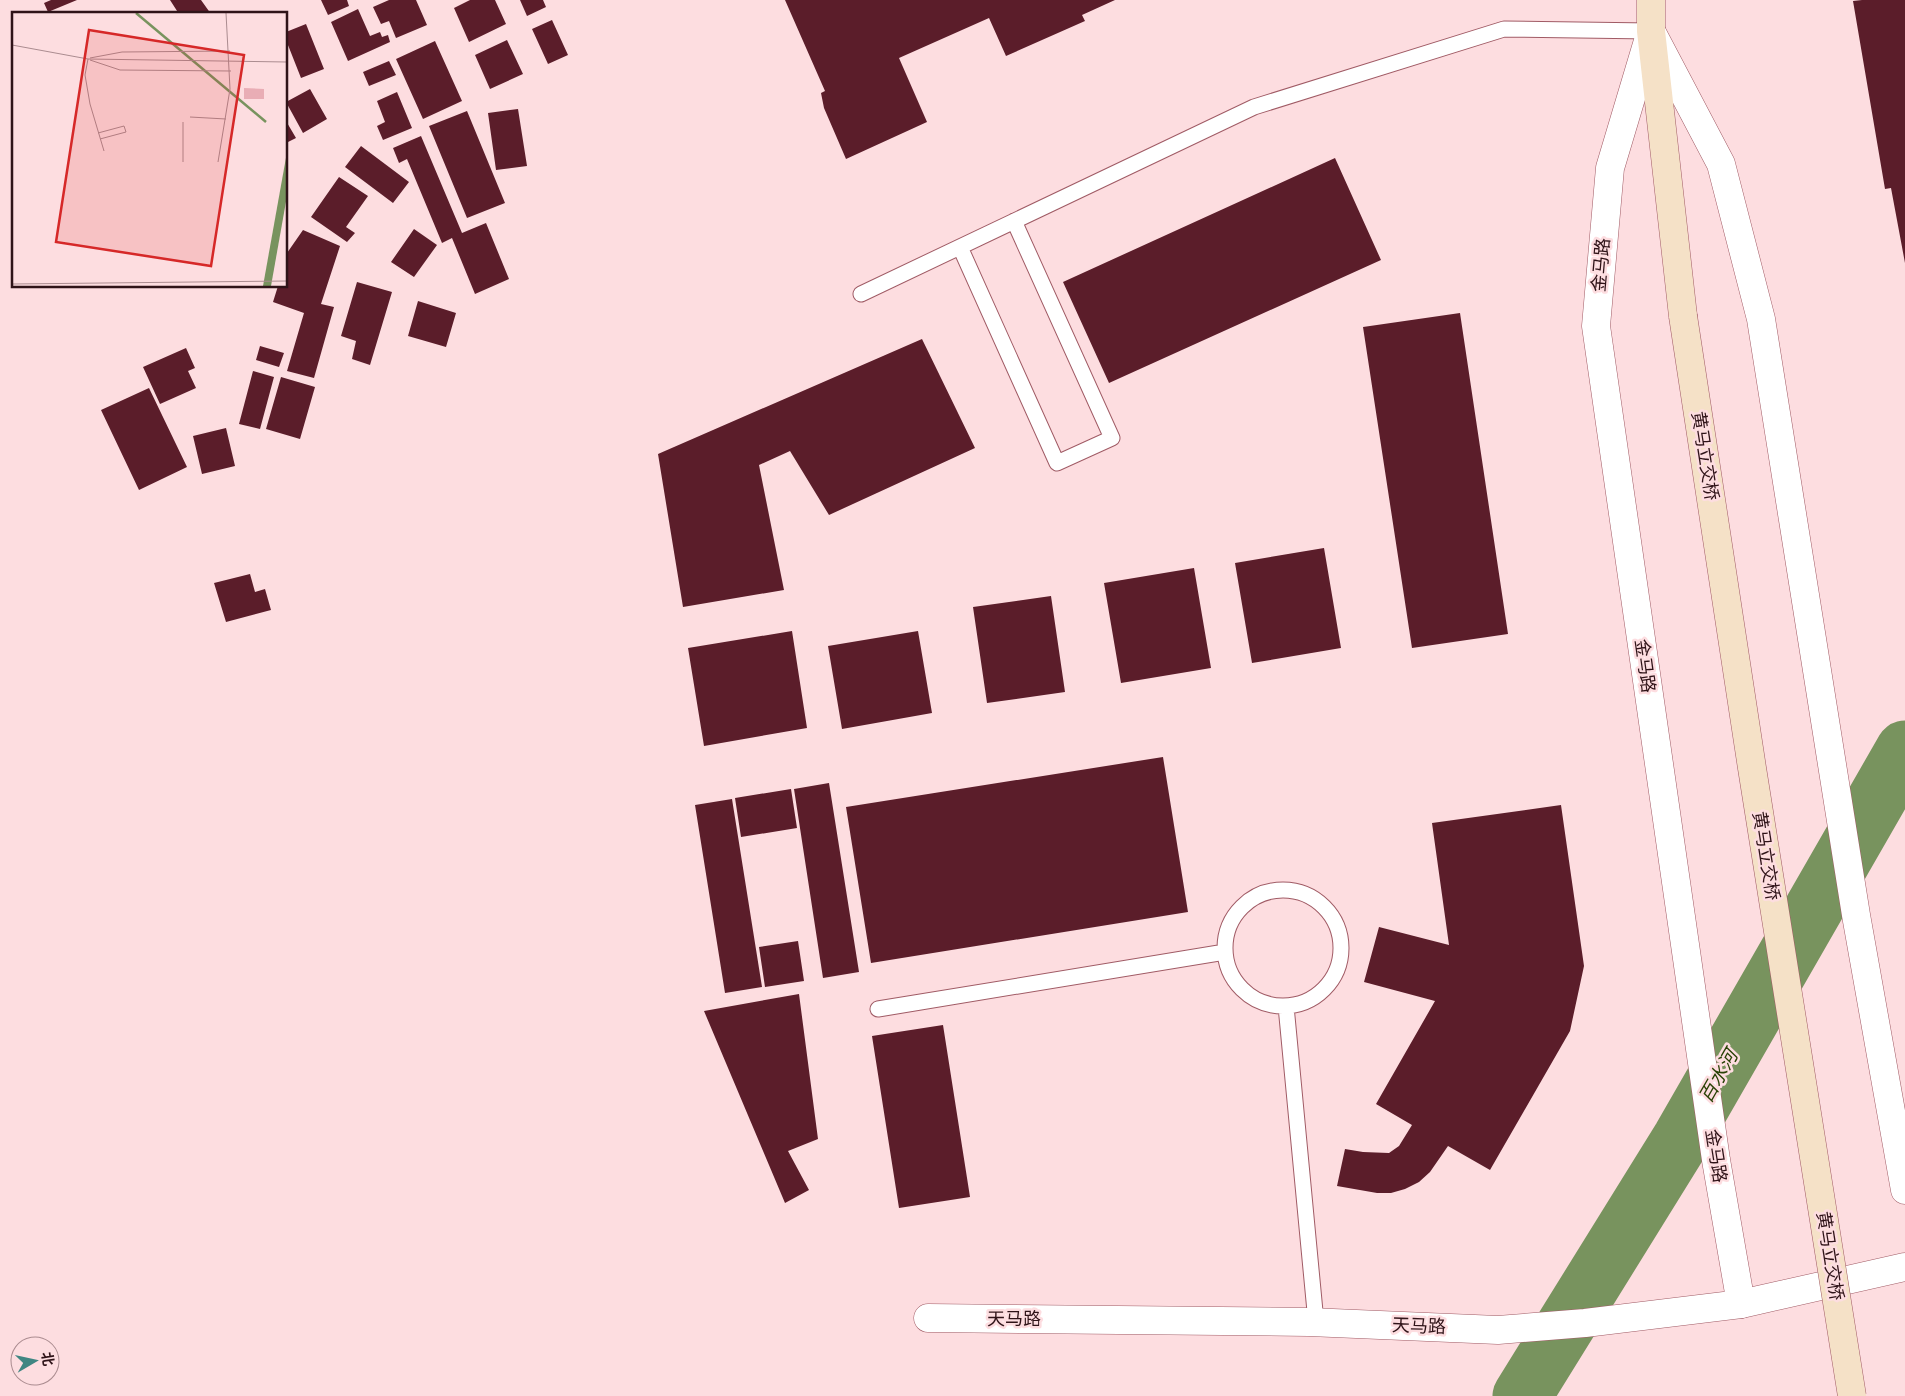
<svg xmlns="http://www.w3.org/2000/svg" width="1905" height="1396" font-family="Poppins,'Noto Sans SC',sans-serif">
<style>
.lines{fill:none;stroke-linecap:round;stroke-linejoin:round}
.river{stroke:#78935e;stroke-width:59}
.building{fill:#5b1d2a}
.service-casing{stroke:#a05b65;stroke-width:17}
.minor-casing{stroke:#a05b65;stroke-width:29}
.tertiary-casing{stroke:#a05b65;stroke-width:29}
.secondary-casing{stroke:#a05b65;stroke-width:29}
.service{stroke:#fff;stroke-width:15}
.minor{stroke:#fff;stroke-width:28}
.tertiary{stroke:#fff;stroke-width:28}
.secondary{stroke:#f5e1c7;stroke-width:28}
.secondary-bridge-casing{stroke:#a05b65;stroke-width:29;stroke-linecap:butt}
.secondary-bridge{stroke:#f5e1c7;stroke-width:28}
.labels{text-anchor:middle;stroke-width:5;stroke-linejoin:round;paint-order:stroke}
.street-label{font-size:18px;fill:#2f1318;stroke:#fddde0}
.water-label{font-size:19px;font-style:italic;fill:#294205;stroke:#fddde0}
.inset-river{fill:none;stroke:#78935e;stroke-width:2.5}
.inset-road{fill:none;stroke:#ab8c90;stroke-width:1}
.view{fill:#d62828;fill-opacity:0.15;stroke:#d62828;stroke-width:2.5}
.inset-edge{fill:none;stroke:#2f1318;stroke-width:2.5}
</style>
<rect width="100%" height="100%" fill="#fddde0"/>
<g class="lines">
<path class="river" d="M 1522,1396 L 1682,1138 L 1905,750"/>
</g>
<path class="building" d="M 51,0 L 77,0 L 48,12 L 44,3 Z
M 170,0 L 201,0 L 211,14 L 179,14 Z
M 321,0 L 347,0 L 349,6 L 328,15 Z
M 389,0 L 416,0 L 427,25 L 396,38 L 389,21 L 381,24 L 373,7 Z
M 470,0 L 495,0 L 506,24 L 469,42 L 454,8 Z
M 520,0 L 543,0 L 546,7 L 527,16 Z
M 785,0 L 1115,0 L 1082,15 L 1085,21 L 1006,56 L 989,18 L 899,58 L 927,122 L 846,159 L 824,108 L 821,93 L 825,91 Z
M 1862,0 L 1905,0 L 1905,263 L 1891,188 L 1885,189 L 1853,1 Z
M 358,9 L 370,36 L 380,32 L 382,37 L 388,35 L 390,42 L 348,61 L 331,22 Z
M 552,20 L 568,55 L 548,64 L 532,29 Z
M 306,24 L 324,69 L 301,78 L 286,40 L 286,32 Z
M 507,40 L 523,74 L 490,89 L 475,55 Z
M 435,41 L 462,101 L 423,119 L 396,59 Z
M 389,61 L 396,75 L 369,86 L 363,72 Z
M 310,89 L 327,119 L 303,133 L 286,102 Z
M 397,92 L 412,128 L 383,140 L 377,126 L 385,122 L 377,101 Z
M 518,109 L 527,166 L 496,170 L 488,113 Z
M 467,111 L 505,203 L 467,218 L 429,126 Z
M 286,121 L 296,138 L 286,143 Z
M 421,136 L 462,233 L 486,223 L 509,279 L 475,294 L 452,238 L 442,243 L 407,159 L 399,163 L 393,148 Z
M 361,146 L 409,182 L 393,203 L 345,167 Z
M 1335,158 L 1381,260 L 1109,383 L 1063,282 Z
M 339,177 L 368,196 L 346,227 L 355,233 L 347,242 L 311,217 Z
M 414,229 L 437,245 L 414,277 L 391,262 Z
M 303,230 L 340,246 L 321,304 L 334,307 L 314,378 L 287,371 L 304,313 L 273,302 L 278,286 L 286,286 L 287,253 Z
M 357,282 L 392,292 L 370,365 L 352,359 L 356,341 L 341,336 Z
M 418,301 L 456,313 L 446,347 L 408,336 Z
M 1460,313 L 1508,634 L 1412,648 L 1363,327 Z
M 922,339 L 975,448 L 829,515 L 790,451 L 759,465 L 784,590 L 683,607 L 658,454 Z
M 260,346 L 284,353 L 279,367 L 256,360 Z
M 186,348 L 195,368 L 188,371 L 196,388 L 160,404 L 143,367 Z
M 253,371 L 274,377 L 260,429 L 239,424 Z
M 281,377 L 315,387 L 300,439 L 266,429 Z
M 149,388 L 187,467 L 139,490 L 101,410 Z
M 226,428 L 235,466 L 202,474 L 193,436 Z
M 1324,548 L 1341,648 L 1252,663 L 1235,563 Z
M 1194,568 L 1211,668 L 1121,683 L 1104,583 Z
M 250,574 L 255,592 L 265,589 L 271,610 L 226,622 L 214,583 Z
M 1051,596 L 1065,692 L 987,703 L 973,607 Z
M 792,631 L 807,728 L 704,746 L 688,648 Z
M 918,631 L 932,713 L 842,729 L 828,646 Z
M 1163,757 L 1188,912 L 871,963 L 846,807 Z
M 829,783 L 859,972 L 823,978 L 794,789 Z
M 791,789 L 797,828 L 741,837 L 735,798 Z
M 732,799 L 762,987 L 725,993 L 695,805 Z
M 1561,805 L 1584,966 L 1570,1031 L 1490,1170 L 1448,1146 L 1430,1172 L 1419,1182 L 1405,1189 L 1391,1193 L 1377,1193 L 1337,1186 L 1345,1149 L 1363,1152 L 1389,1153 L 1399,1146 L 1412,1125 L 1376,1104 L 1435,1001 L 1364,982 L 1379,927 L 1449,945 L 1432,823 Z
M 798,941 L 804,981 L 765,987 L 759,947 Z
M 799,994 L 818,1139 L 788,1151 L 809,1190 L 785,1203 L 704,1011 Z
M 943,1025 L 970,1197 L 899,1208 L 872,1036 Z"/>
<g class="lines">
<g class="service-casing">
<path id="service" d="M 960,247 L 1057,463 L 1112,438 L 1014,221
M 861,294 L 1254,107 L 1504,29 L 1651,31
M1225 948a58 58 0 1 1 116 0a58 58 0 1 1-116 0Z
M 1286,1006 L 1316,1322
M 878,1009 L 1225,952"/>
</g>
<g class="minor-casing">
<path id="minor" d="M 1651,31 L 1610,168 L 1596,326 L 1716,1160 L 1741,1304
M 1651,31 L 1721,164 L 1761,319 L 1856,915 L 1905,1190"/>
</g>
<g class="tertiary-casing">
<path id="tertiary" d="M 928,1318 L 1309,1322 L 1498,1330 L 1585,1323 L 1741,1304 L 1905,1267"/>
</g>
<g class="secondary-casing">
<path id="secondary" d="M 1651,0 L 1651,31 L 1683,316"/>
</g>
<use href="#service" class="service"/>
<use href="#minor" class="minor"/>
<use href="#tertiary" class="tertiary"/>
<use href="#secondary" class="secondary"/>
<g class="secondary-bridge-casing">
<path id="secondary-bridge" d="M 1683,316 L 1752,768 L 1852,1396"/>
</g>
<use href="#secondary-bridge" class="secondary-bridge"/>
</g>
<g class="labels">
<g class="street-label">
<text transform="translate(1601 265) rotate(-85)" y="6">金马路</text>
<text transform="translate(1705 456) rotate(81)" y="6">黄马立交桥</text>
<text transform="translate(1645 666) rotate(82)" y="6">金马路</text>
<text transform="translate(1766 856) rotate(81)" y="6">黄马立交桥</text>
<text transform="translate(1716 1156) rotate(81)" y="6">金马路</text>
<text transform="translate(1830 1256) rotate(81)" y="6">黄马立交桥</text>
<text x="1014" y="1325">天马路</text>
<text transform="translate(1419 1326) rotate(2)" y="6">天马路</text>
</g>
<g class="water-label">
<text transform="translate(1718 1076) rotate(-60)" y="7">百水河</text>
</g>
</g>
<g transform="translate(12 12)">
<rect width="275" height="275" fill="#fddde0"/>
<path d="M 232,76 L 252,77 L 252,87 L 232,87 Z" fill="#e9adb5"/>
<path d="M 275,140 L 275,184 L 259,274 L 251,274 Z" fill="#78935e"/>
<path class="inset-river" d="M 124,1 L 254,110"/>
<path class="inset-road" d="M 0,33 L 76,47 L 275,50M 78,46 L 110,40 L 218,39M 76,47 L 73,63 L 78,92 L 92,139M 78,48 L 108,58 L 219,59M 178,105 L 214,107M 171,110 L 171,150M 86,121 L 112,114 L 114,120 L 88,127M 206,150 L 218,77 L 214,1M 0,272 L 275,269"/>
<path class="view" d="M 77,18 L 232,43 L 199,254 L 44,230 Z"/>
<rect width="275" height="275" class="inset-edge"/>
</g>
<g transform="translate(35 1361) rotate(81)"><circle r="24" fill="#fddde0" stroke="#ab8c90"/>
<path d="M0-4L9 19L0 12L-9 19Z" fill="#3f8682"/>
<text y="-8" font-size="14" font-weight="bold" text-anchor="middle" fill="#2f1318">北</text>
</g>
</svg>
